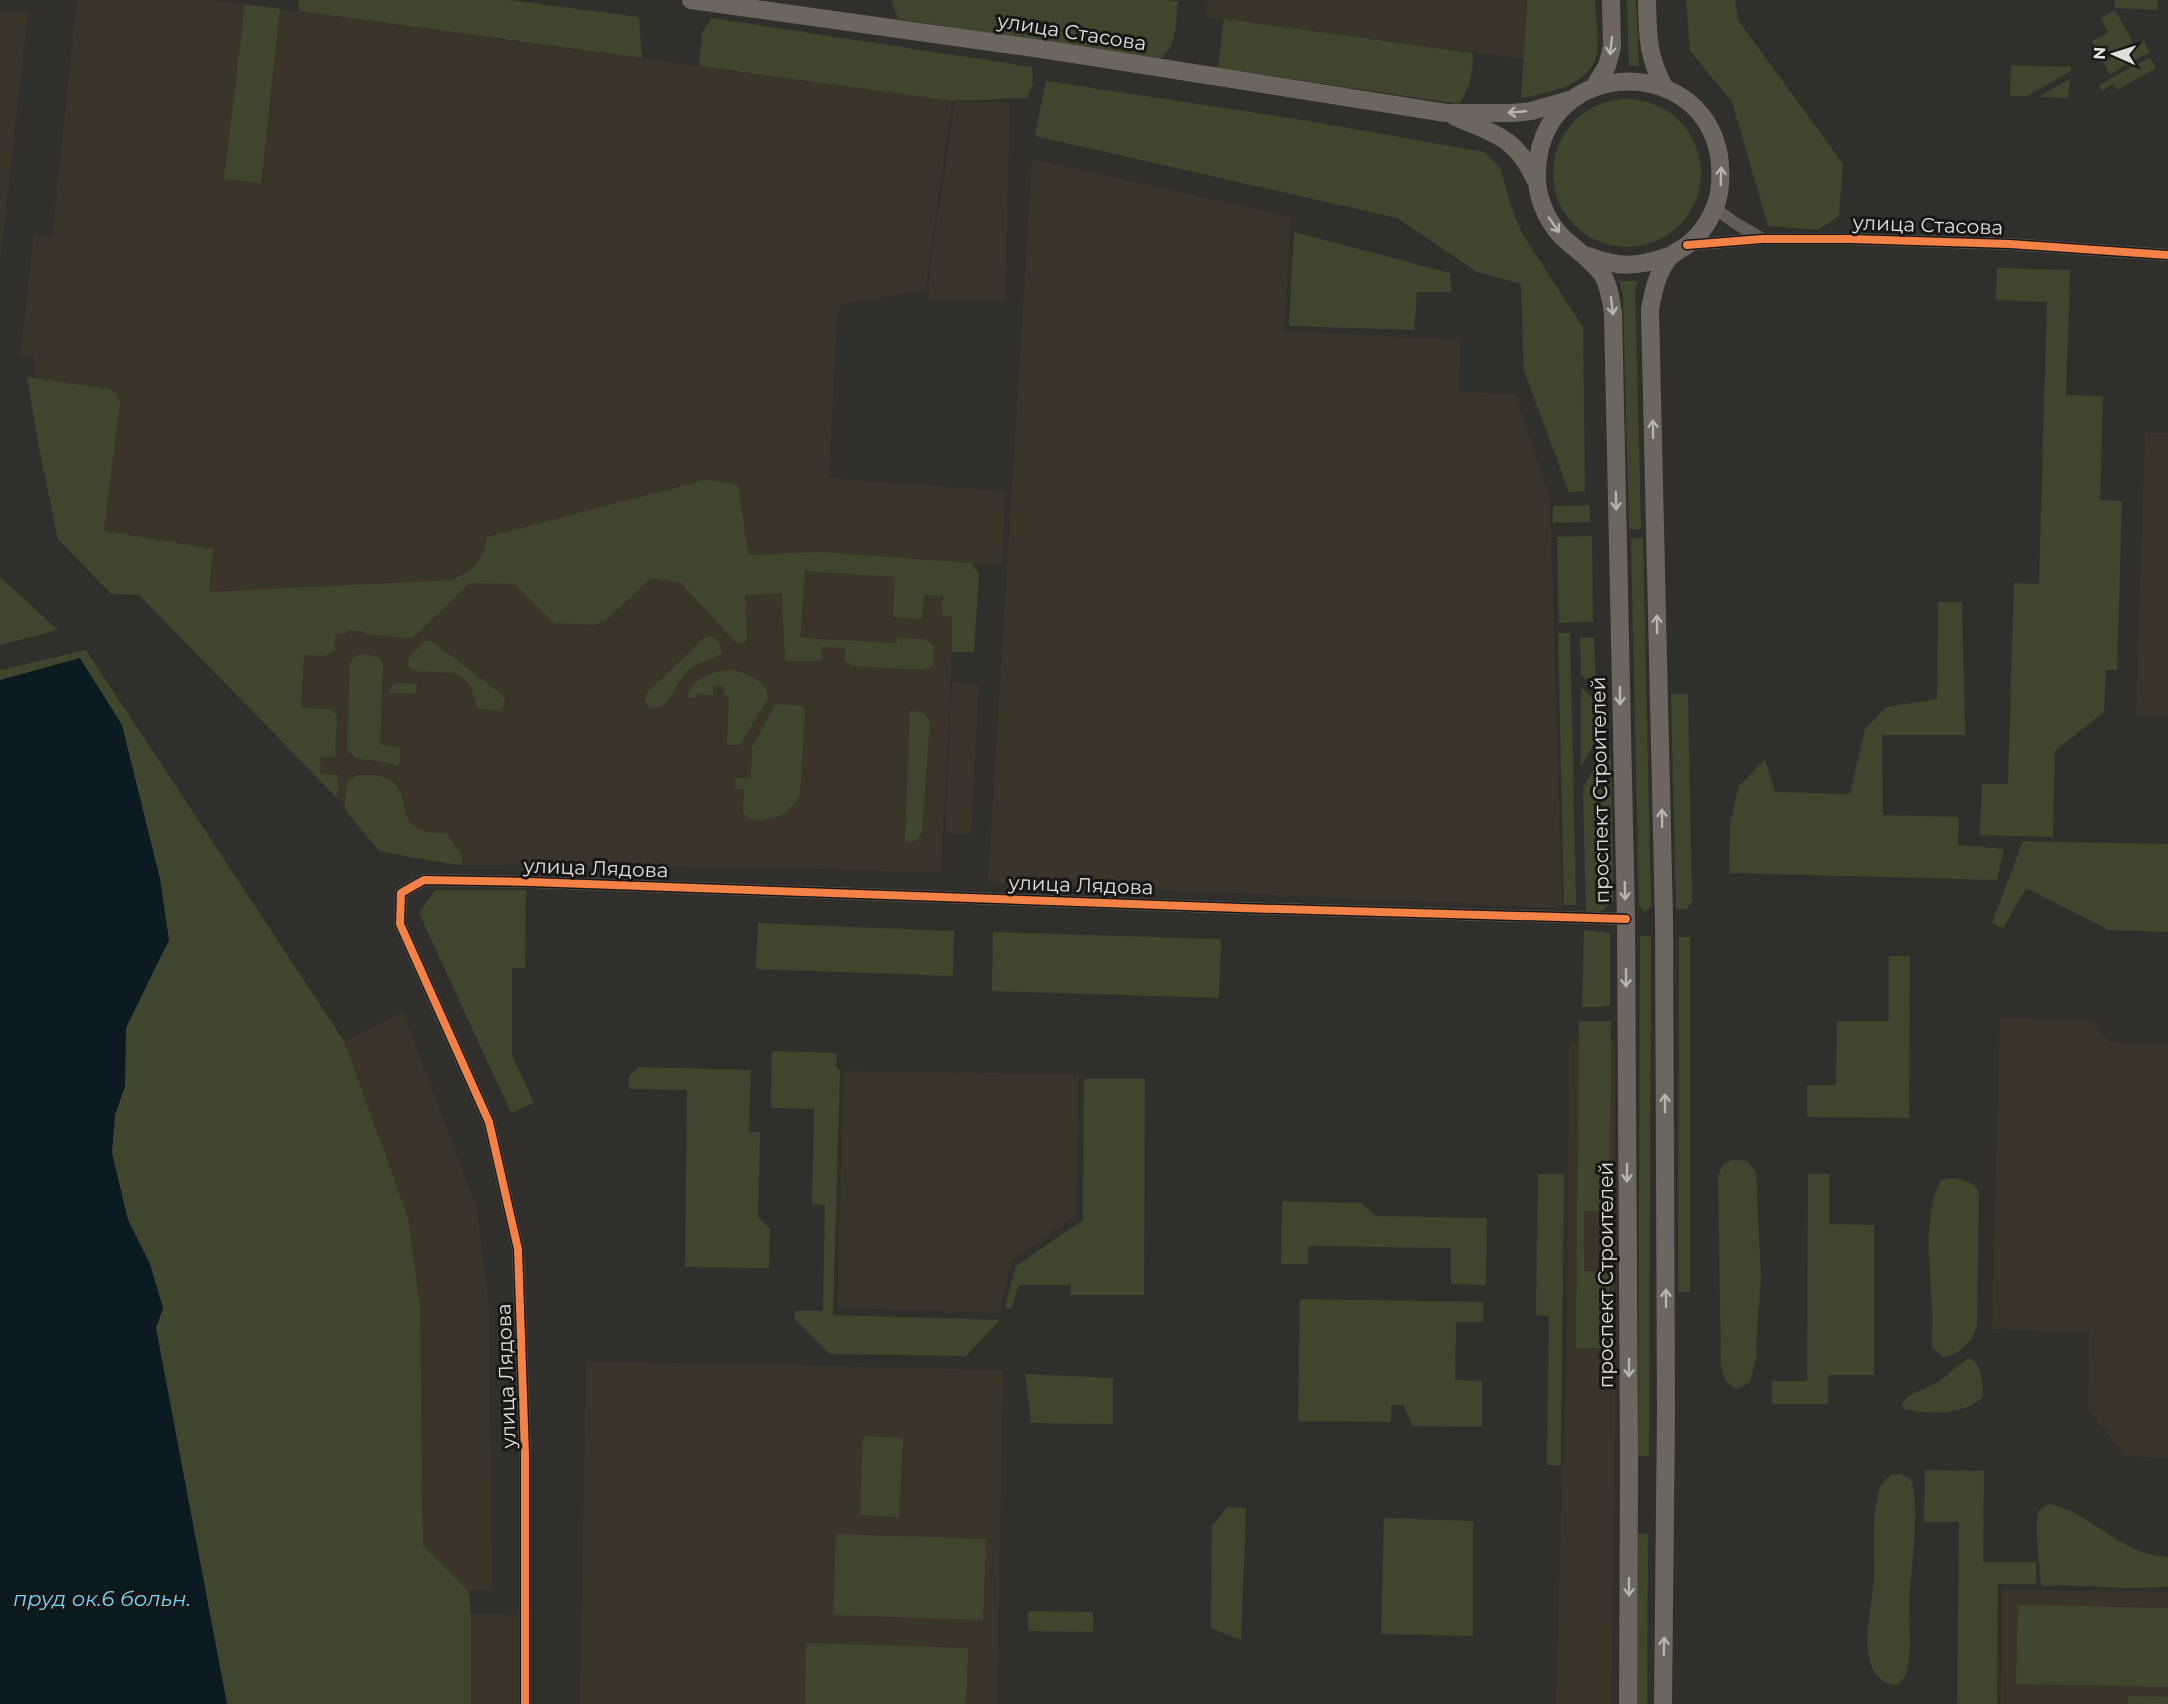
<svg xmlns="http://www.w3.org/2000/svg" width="2168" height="1704" font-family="Montserrat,sans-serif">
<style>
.built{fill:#3b342b}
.green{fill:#40452d}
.water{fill:#0a1b21}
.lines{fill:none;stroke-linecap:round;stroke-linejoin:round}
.street{stroke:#635d59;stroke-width:12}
.primary{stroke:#6d655f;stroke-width:18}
.cycleway-casing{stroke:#191715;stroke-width:11}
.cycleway{stroke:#f48246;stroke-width:8}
.oneway{stroke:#b8b4b0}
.labels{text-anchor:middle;stroke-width:6;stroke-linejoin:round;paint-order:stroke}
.street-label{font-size:20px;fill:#e1dfdc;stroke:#191715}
.water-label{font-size:21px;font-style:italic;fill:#75d5f7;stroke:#191715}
</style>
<rect width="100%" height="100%" fill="#312f2c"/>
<path class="built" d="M 77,0 L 215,0 L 952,101 L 925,290 L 840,305 L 837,317 L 829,478 L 1005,491 L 1002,566 L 971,564 L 979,574 L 974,652 L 952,652 L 941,873 L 757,867 L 463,865 L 444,863 L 379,851 L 337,798 L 139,595 L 68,537 L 35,387 L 35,357 L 20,355 L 34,235 L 52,237 Z
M 1208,0 L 1526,0 L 1524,59 L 1205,17 Z
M 0,10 L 28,13 L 0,264 Z
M 955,102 L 1010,102 L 1005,301 L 928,300 L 930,267 Z
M 1032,159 L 1291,217 L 1284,332 L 1460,339 L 1459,392 L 1515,394 L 1550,500 L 1562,908 L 988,882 Z
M 2145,433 L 2168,433 L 2168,716 L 2136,715 Z
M 952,682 L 979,684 L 971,834 L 945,833 Z
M 403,1012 L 477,1209 L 489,1310 L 492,1589 L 469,1592 L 423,1546 L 420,1305 L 408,1218 L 344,1041 Z
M 2000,1017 L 2092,1021 L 2110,1042 L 2168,1044 L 2168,1458 L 2125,1456 L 2088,1409 L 2089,1332 L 1992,1329 Z
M 1615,1042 L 1615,1420 L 1611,1704 L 1556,1704 L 1567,1302 L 1569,1043 Z
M 844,1071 L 1079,1074 L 1076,1216 L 1012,1260 L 999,1313 L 837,1308 Z
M 586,1361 L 1003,1370 L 997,1704 L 580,1704 Z
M 2002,1590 L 2168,1592 L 2168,1704 L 2001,1704 Z
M 471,1614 L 520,1615 L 520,1704 L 471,1704 Z"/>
<path class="green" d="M 298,0 L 509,0 L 639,17 L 642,58 L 299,11 Z
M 892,0 L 1167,0 L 1178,2 C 1176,19 1177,50 1159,59 L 898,19 L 892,3 Z
M 1527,0 L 1595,0 C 1595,17 1599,36 1597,52 C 1592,87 1548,91 1521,99 Z
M 1627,0 L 1636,0 L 1639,66 L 1629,66 Z
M 1686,0 L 1735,0 L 1738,20 L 1843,164 L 1839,216 L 1818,230 L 1768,226 L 1732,102 L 1690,51 Z
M 2115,0 L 2158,0 L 2157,10 L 2115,8 Z
M 245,4 L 280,9 L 261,183 L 224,179 Z
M 2115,10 L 2133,42 L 2102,59 L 2092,41 L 2108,33 L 2101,18 Z
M 712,18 L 1032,67 L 1033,84 L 1027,98 L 952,101 L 699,66 L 702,33 Z
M 1224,19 L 1473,53 C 1473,73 1470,88 1459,104 L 1218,68 Z
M 2143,40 L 2150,52 L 2110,74 L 2103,62 Z
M 2150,57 L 2156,68 L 2117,90 L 2113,84 L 2102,91 L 2099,85 Z
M 2011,65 L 2071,67 L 2071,71 L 2027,96 L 2010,96 Z
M 2070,79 L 2068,98 L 2038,97 Z
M 1046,81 L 1309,121 L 1484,152 L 1500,168 L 1514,215 L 1523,235 L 1583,327 L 1585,491 L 1569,492 L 1524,371 L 1521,284 L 1477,272 L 1397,218 L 1035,136 Z
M1553 173a74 74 0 1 1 148 0a74 74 0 1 1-148 0Z
M 1294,232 L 1450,273 L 1452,292 L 1417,292 L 1414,330 L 1289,326 Z
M 1997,268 L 2070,270 L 2066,395 L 2103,396 L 2100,500 L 2122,501 L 2117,670 L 2106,670 L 2104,712 L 2055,751 L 2053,837 L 1980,835 L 1982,784 L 2008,784 L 2014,583 L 2039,584 L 2047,302 L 1996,300 Z
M 1619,281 L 1638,281 L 1635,290 L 1641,529 L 1629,529 L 1623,295 Z
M 27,377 L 109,389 L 117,394 L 120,402 L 104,531 L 213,549 L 209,592 L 451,580 C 475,570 482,562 487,537 L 705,480 L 738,484 L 748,555 L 820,552 L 971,563 L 979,574 L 974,652 L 952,652 L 952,617 L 942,616 L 943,596 L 924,595 L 922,619 L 893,617 L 895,577 L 805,571 L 800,638 L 897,643 L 897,638 L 926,639 L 934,647 L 934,664 L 925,670 L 852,666 L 845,660 L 845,648 L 822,647 L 821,659 L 817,661 L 785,661 L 782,593 L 745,595 L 747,639 L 744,643 L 735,642 L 681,583 L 651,578 L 605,621 L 595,625 L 554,623 L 515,584 L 472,583 L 466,586 L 412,639 L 365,634 L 364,631 L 347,630 L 346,634 L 336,633 L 334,651 L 325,656 L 304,655 L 301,708 L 332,709 L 337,717 L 335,757 L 321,757 L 320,774 L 338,775 L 337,798 L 139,595 L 111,594 L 58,539 L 38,443 Z
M 1590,505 L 1590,522 L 1553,523 L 1553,506 Z
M 1592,536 L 1593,622 L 1559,623 L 1557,537 Z
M 1631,538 L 1643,538 L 1651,907 L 1645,912 L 1639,906 Z
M 0,577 L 58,630 L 0,645 Z
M 1938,602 L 1962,602 L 1965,735 L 1882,735 L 1883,815 L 1959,817 L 1958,845 L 2004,849 L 1997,880 L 1729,873 L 1730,823 L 1739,786 L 1765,759 L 1775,792 L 1850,794 L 1865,729 L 1886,707 L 1937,699 Z
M 1558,633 L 1570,633 L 1576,905 L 1564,905 Z
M 709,637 L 714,637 L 721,646 L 722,653 C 713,661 697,661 688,670 C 675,683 672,708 650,709 L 645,700 L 646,694 L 704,638 Z
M 1594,637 L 1596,686 L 1581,675 L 1580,638 Z
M 425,641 L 433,642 L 501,694 L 505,700 L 504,706 L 500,711 L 481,709 L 477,707 L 471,686 L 459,675 L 453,673 L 412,671 L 408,666 L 409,657 Z
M 86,650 L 344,1041 L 408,1217 L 420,1305 L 423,1546 L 469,1592 L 471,1614 L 471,1704 L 0,1704 L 0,670 Z
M 357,655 C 368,654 378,654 383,664 L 380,745 L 400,747 L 399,767 L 390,763 L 355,758 L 347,749 L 350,662 Z
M 734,670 C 750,675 766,680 768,698 L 740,745 L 727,745 L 729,696 L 724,695 L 724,686 L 713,686 L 713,695 L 697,694 L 697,698 L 687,698 C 694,675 713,671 734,670 Z
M 398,683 L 417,684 L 416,694 L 389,693 C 390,687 392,684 398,683 Z
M 1581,687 L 1595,700 L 1596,740 L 1581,767 Z
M 1671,694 L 1688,694 L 1692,901 L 1687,909 L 1676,909 Z
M 776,704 L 801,706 L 805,710 L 800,794 C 789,816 771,822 748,819 L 743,812 L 744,789 L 735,789 L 735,778 L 751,778 L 752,747 Z
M 910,711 C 921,711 925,712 930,721 L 922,832 L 917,840 L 910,843 L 905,841 Z
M 1604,749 L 1611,759 L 1613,902 L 1600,912 L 1586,915 L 1583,788 Z
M 358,775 C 367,775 378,774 387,778 C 412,788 394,825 427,832 C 433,833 440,833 447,833 L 461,855 L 463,865 L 444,863 L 379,851 L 345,810 L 346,784 Z
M 2023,841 L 2168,844 L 2168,932 L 2109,930 L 2026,888 L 2003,929 L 1992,923 Z
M 435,890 L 526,890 L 525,968 L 512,968 L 512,1055 L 534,1103 L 511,1113 L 419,913 Z
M 758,923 L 954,931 L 953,976 L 756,969 Z
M 1584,930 L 1610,933 L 1610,1005 L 1603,1007 L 1582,1007 Z
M 993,932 L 1221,939 L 1219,998 L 992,991 Z
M 1640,936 L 1651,936 L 1649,1456 L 1638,1456 Z
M 1679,937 L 1690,937 L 1690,1292 L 1678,1292 Z
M 1889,956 L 1910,956 L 1909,1118 L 1807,1117 L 1807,1085 L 1836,1085 L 1837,1021 L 1889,1021 Z
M 1579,1021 L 1611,1021 L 1609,1211 L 1584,1211 L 1584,1271 L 1610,1272 L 1609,1348 L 1576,1348 Z
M 772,1051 L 837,1053 L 836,1067 L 840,1071 L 833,1315 L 1000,1320 L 966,1356 L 830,1354 L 795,1319 L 795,1311 L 823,1311 L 825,1205 L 812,1204 L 814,1109 L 771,1108 Z
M 639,1067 L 751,1070 L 749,1132 L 760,1132 L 758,1217 L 770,1229 L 769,1268 L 685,1267 L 687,1090 L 629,1089 L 629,1076 Z
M 1084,1079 L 1145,1079 L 1144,1295 L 1071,1295 L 1070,1285 L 1019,1285 L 1011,1309 L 1005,1307 L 1016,1266 L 1083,1220 Z
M 1733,1160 L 1748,1161 L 1756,1172 L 1761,1279 L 1756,1342 L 1757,1355 L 1750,1382 L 1737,1389 C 1725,1384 1724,1377 1721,1365 L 1718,1176 L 1723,1164 Z
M 1538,1174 L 1564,1174 L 1561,1465 L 1547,1465 L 1549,1316 L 1536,1315 Z
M 1808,1174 L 1829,1174 L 1829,1224 L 1874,1225 L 1874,1375 L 1828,1375 L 1828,1404 L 1772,1404 L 1772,1381 L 1807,1381 Z
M 1951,1178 C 1963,1180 1974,1181 1979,1192 L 1977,1328 C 1970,1343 1961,1354 1943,1357 L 1932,1348 C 1932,1334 1933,1320 1932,1306 C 1930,1268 1923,1216 1940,1181 Z
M 1282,1201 L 1361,1203 L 1376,1216 L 1487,1218 L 1486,1285 L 1451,1284 L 1451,1248 L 1308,1246 L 1308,1264 L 1281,1264 Z
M 1300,1299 L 1483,1302 L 1483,1322 L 1456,1322 L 1455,1380 L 1482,1381 L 1482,1427 L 1413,1426 L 1403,1405 L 1391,1405 L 1391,1422 L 1298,1421 Z
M 1968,1358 C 1982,1361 1983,1385 1983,1397 C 1965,1415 1927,1415 1904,1409 L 1902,1404 L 1908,1396 L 1937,1383 Z
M 1025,1374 L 1113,1378 L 1113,1424 L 1031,1423 Z
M 863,1436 L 903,1438 L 899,1517 L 860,1515 Z
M 1925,1470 L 1984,1471 L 1983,1562 L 2036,1562 L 2036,1584 L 1998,1584 L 1997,1704 L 1957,1704 L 1959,1522 L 1924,1522 Z
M 1893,1474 L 1900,1474 L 1910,1478 C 1922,1504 1909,1577 1909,1610 C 1909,1624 1917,1692 1889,1684 C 1882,1682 1876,1675 1873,1669 C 1860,1641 1873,1606 1874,1578 C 1875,1551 1871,1521 1878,1495 C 1880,1485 1884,1479 1893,1474 Z
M 2049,1504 C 2093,1512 2117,1554 2168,1557 L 2168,1587 L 2130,1588 L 2055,1585 L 2044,1587 L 2041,1584 C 2040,1569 2034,1525 2038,1513 C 2040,1508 2044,1507 2049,1504 Z
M 1228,1507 L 1246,1508 L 1241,1640 L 1211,1628 L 1212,1526 Z
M 1384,1518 L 1473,1521 L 1473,1636 L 1381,1634 Z
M 1638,1533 L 1648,1534 L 1647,1704 L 1636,1704 Z
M 836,1534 L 986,1539 L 983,1620 L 833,1615 Z
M 2018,1605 L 2168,1608 L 2168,1687 L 2016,1684 Z
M 1028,1611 L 1093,1612 L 1093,1632 L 1028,1631 Z
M 806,1643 L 968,1648 L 966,1704 L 805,1704 Z
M 2128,1696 L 2168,1697 L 2168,1704 L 2128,1704 Z"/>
<path class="water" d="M 80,658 L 122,725 L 160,879 L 169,940 L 126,1028 L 125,1086 L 115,1115 L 112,1153 L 128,1220 L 150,1264 L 163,1308 L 156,1328 L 227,1704 L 0,1704 L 0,680 Z"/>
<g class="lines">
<path class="street" d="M 1715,208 L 1735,223 L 1761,238
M 1687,245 L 1762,239 L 1851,239 L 2010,244 L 2168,255
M 525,1704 L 525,1454 L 518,1249 L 489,1122 L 400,924 L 401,893 L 424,880 L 531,882 L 1240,908 L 1626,919"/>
<path class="primary" d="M 691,0 L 1048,50 L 1446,113 L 1514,113 L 1531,111 L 1570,100
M 1647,0 C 1648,36 1647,54 1664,87
M 1594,87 L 1607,66 L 1612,47 L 1611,0
M 1454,116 C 1495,135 1514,135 1535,179
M 1588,256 C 1619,268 1638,267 1669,256
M 1628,1704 L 1629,1461 L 1626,919 L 1613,313 C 1611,300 1609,285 1602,274 C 1592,261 1581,253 1569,243 C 1551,229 1538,203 1537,180 C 1533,46 1730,50 1720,184 C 1719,207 1705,232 1686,246 C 1680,250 1672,253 1668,259 C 1657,274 1653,292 1650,310 L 1664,919 L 1666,1413 L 1663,1704"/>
<g class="cycleway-casing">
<path id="cycleway" d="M 1687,245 L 1762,239 L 1851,239 L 2010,244 L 2168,255
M 525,1704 L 525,1454 L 518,1249 L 489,1122 L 400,924 L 401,893 L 424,880 L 531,882 L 1240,908 L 1626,919"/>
</g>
<use href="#cycleway" class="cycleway"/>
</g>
<defs><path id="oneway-shaft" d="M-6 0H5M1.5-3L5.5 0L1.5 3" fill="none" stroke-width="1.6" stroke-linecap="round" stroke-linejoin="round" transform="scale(1.5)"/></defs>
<g class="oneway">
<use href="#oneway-shaft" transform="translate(1611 46) rotate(96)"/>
<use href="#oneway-shaft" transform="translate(1517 112) rotate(175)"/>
<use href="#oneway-shaft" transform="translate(1721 176) rotate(-88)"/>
<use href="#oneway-shaft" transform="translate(1554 225) rotate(55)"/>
<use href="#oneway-shaft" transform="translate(1612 306) rotate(83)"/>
<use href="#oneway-shaft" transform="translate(1653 429) rotate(-91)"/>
<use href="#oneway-shaft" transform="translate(1616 501) rotate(89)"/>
<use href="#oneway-shaft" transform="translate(1657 624) rotate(-91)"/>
<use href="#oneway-shaft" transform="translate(1620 696) rotate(89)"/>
<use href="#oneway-shaft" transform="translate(1662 818) rotate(-91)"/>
<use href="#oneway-shaft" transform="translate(1625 891) rotate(89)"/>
<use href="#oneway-shaft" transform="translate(1626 978) rotate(90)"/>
<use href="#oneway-shaft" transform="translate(1665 1103) rotate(-90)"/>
<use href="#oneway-shaft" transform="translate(1627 1173) rotate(90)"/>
<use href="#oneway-shaft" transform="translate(1666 1298) rotate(-90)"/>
<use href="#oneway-shaft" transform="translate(1629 1368) rotate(90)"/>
<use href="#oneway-shaft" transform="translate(1629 1587) rotate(90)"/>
<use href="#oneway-shaft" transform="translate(1664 1646) rotate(-89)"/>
</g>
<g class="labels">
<g class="street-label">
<text transform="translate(1072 32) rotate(9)" y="7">улица Стасова</text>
<text transform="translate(1928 225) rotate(2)" y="7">улица Стасова</text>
<text transform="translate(1600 790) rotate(-91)" y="7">проспект Строителей</text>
<text transform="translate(596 868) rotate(2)" y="7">улица Лядова</text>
<text transform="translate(1081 885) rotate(2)" y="7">улица Лядова</text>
<text transform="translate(1606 1275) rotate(-90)" y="7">проспект Строителей</text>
<text transform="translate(506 1376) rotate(-92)" y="7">улица Лядова</text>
</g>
<g class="water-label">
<text x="102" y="1606">пруд ок.6 больн.</text>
</g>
</g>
<g transform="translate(2114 54) rotate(273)" stroke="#191715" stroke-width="4.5" paint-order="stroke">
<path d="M0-4.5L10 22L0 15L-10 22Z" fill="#e1dfdc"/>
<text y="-9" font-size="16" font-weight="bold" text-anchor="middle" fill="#e1dfdc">N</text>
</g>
</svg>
